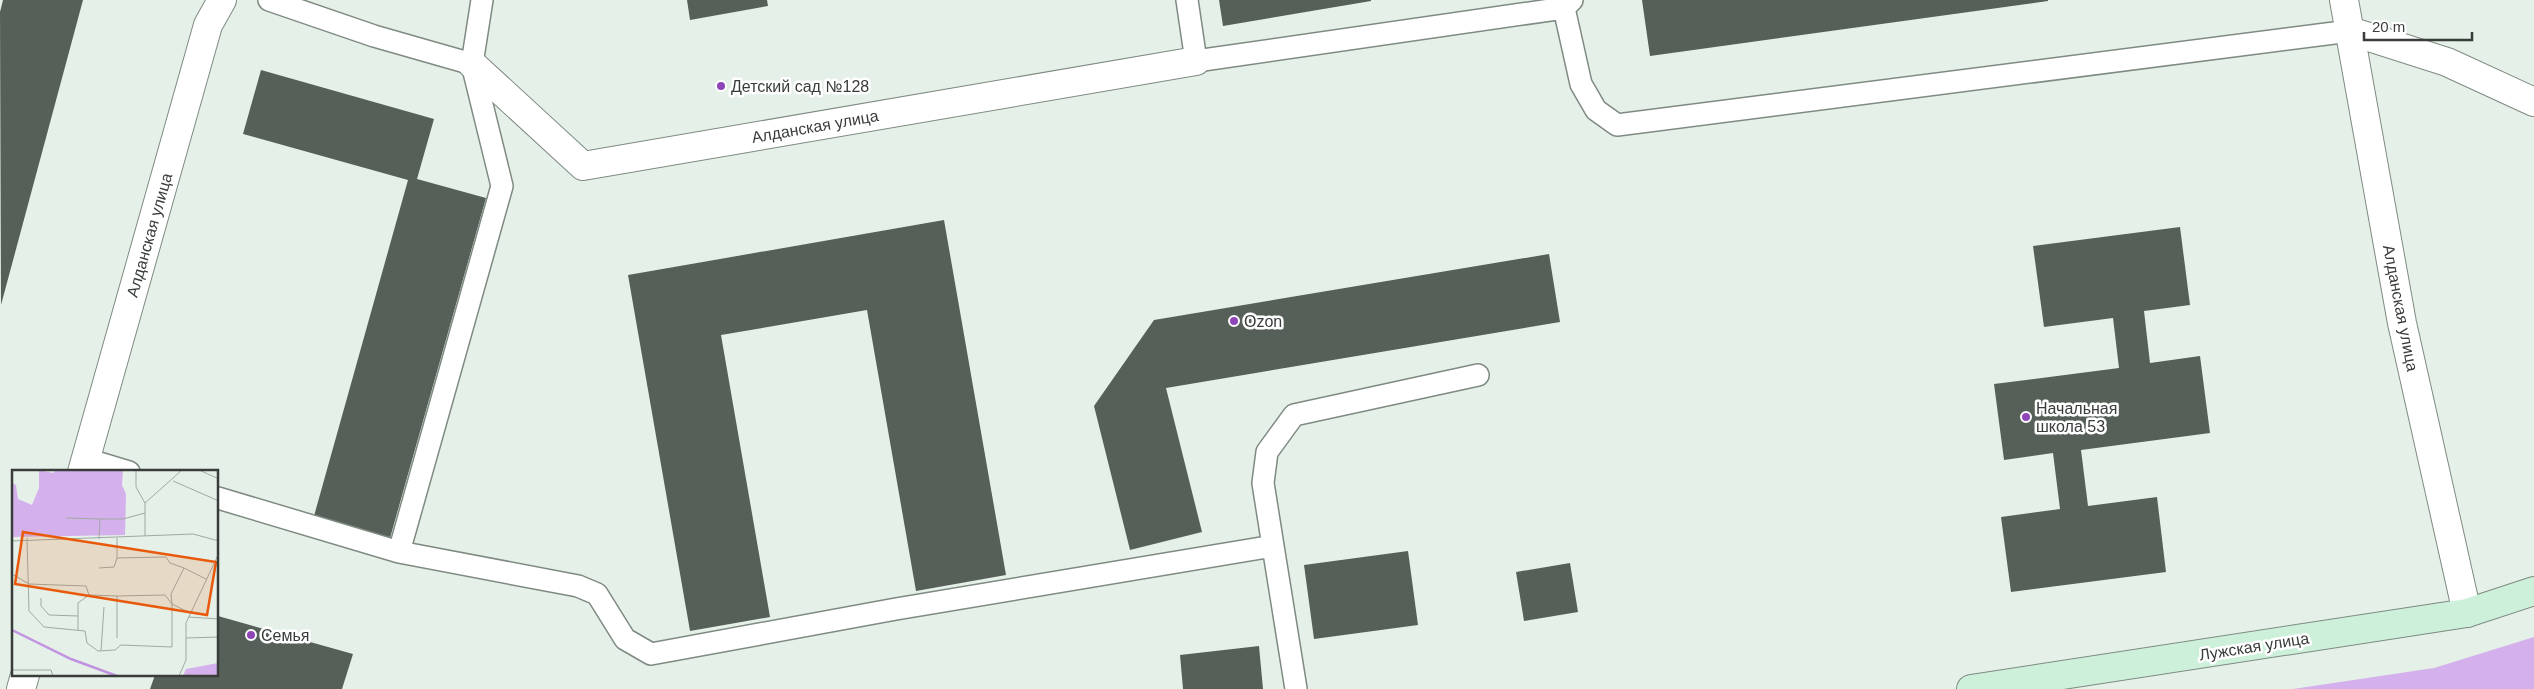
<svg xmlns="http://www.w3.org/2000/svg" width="2534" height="689" font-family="Arial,sans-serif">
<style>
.green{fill:#d4b1ec}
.building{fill:#566059}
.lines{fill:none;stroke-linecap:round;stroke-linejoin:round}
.lane-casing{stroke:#7f8a82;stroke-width:24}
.street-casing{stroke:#7f8a82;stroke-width:30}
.secondary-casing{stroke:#7f8a82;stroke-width:30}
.lane{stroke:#fff;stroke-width:21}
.street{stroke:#fff;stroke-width:28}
.secondary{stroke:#ccf0da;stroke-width:28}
.poi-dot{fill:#8f45b8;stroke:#fff;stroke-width:2}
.labels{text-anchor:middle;stroke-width:5;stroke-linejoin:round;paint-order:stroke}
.poi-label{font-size:16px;fill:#393d3a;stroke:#fff;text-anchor:start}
.street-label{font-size:16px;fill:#393d3a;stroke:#fff}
.inset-river{fill:none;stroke:#c293e0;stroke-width:2.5}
.inset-road{fill:none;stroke:#a0a9a2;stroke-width:1}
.view{fill:#e8590c;fill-opacity:0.15;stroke:#e8590c;stroke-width:2.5}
.inset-edge{fill:none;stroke:#393d3a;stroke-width:2.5}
</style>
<rect width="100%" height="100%" fill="#e5f1e8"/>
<path class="green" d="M 2534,637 L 2534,689 L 2293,689 L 2434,668 Z"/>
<path class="building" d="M 3,0 L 83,0 L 1,305 L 0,12 Z
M 687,0 L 767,0 L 768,6 L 690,20 Z
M 1219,0 L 1371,0 L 1371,1 L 1223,26 Z
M 1642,0 L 2048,0 L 2048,1 L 1650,56 Z
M 261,70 L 434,119 L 417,179 L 486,198 L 390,538 L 314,516 L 408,180 L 243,134 Z
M 944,220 L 1006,575 L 916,591 L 867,310 L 721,335 L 770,617 L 690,631 L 628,275 Z
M 2180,227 L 2190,305 L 2144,311 L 2150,363 L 2200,356 L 2210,433 L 2081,450 L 2088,506 L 2157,497 L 2166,572 L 2011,592 L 2001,517 L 2060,509 L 2053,453 L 2004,460 L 1994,384 L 2119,368 L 2113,318 L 2044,327 L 2033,246 Z
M 1549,254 L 1560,322 L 1166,388 L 1202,532 L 1130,550 L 1094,406 L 1154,320 Z
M 1408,551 L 1418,625 L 1314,639 L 1304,565 Z
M 1570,563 L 1578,612 L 1524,621 L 1516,572 Z
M 218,616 L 353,654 L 342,689 L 150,689 L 155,675 L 218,675 Z
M 1259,646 L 1263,689 L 1183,689 L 1180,655 Z"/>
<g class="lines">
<g class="lane-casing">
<path id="lane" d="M 269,0 L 374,36 L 472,64 L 482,0
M 1187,0 L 1196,61 L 1564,8
M 1572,0 L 1564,8 L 1581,84 L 1596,110 L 1617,125 L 2350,31
M 86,459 L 129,472
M 218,498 L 399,552 L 502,186 L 472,64
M 1273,546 L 1263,483 L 1267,452 L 1294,415 L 1478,375
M 399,552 L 578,586 L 597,594 L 625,639 L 651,654 L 896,609 L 1273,546 L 1296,689"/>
</g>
<g class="street-casing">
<path id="street" d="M 2344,0 L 2402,323 L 2467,613
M 2350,31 L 2447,62 L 2534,102
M 472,64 L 583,166 L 1196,61
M 82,472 L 208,25 L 222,0
M 21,689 L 25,675"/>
</g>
<g class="secondary-casing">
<path id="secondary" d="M 1971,689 L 2467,613 L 2534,591"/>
</g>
<use href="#lane" class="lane"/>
<use href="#street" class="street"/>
<use href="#secondary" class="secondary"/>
</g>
<g class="poi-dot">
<circle cx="721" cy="86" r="5"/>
<circle cx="1234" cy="321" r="5"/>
<circle cx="2026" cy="417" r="5"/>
<circle cx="251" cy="635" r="5"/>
</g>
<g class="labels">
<g class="poi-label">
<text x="731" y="92">Детский сад №128</text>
<text x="1244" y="327">Ozon</text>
<text x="2036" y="414">Начальная<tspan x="2036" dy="18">школа 53</tspan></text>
<text x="261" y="641">Семья</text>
</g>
<g class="street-label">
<text transform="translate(815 126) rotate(-10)" y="6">Алданская улица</text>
<text transform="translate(149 235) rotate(-74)" y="6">Алданская улица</text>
<text transform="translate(2401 308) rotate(79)" y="6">Алданская улица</text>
<text transform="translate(2254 646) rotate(-9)" y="6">Лужская улица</text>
</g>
</g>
<g transform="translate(12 470)">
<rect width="206" height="206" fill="#e5f1e8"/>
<path d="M 27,0 L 41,3 L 44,0 L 111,0 L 110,15 L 114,24 L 113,65 L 0,67 L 0,13 L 4,15 L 6,29 L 20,35 L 27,18 ZM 206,193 L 206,206 L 171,206 L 174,199 Z" fill="#d4b1ec"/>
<path class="inset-river" d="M 0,160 L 59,189 L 105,206"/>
<path class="inset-road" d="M 124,0 L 124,17 L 133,33M 187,0 L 207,9M 161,11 L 207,31M 54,48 L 88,49 L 87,69M 88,49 L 111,49 L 133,43M 133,66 L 133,33 L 170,0M 15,68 L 17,141 L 32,157 L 73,161 L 75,173 L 86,181 L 103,180 L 109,175 L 160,177 L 160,134 L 178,143M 105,68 L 105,88 L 154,87 L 158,93 L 172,98M 0,71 L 181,64 L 207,71M 87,98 L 102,97 L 105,88M 0,104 L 17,114 L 74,116 L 77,125 L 66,133 L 66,160M 77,125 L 105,126 L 105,168M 105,126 L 153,125 L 160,134M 29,128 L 29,136 L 37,145 L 66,146M 160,134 L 159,124 L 172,98 L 194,109M 176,147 L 207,149M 174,168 L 207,167M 89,181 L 92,137M 0,200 L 39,200 L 41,206M 167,206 L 174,190 L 174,153 L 207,83"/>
<path class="view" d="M 11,62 L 204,92 L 195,145 L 3,114 Z"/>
<rect width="206" height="206" class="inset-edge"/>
</g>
<path d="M2364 32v8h108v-8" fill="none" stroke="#393d3a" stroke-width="2.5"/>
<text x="2372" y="32" font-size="15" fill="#393d3a" stroke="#ffffff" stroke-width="4" paint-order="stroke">20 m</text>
</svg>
